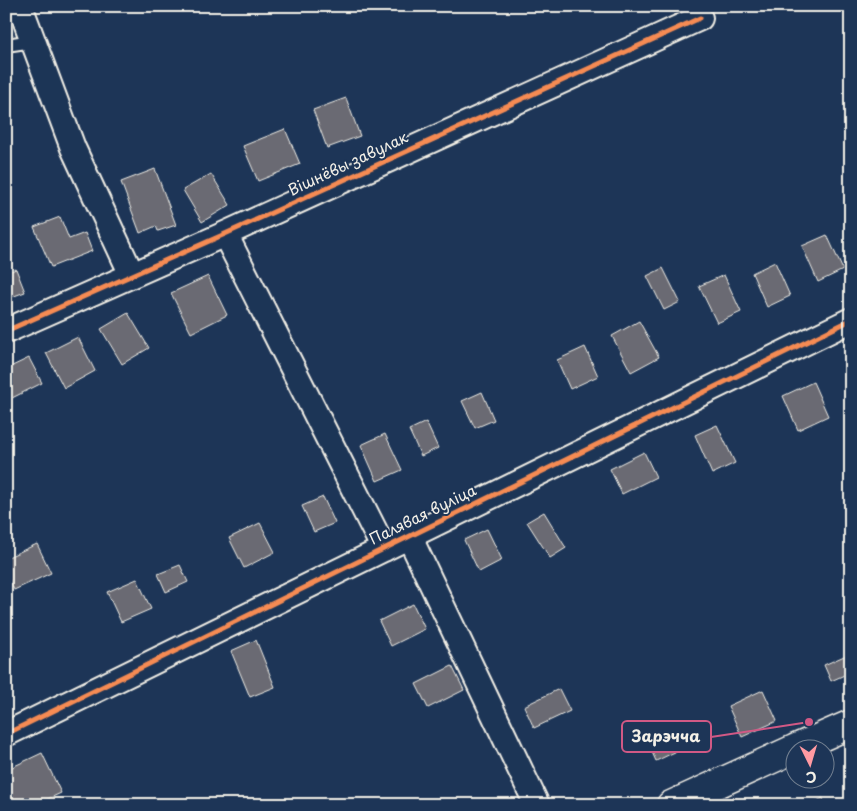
<svg xmlns="http://www.w3.org/2000/svg" width="857" height="811" font-family="'Playpen Sans',sans-serif">
<style>
.building{fill:#6a6a73;stroke:#f4f1e8}
.lines{fill:none;stroke-linecap:round;stroke-linejoin:round}
.lane-casing{stroke:#f4f1e8;stroke-width:16}
.street-casing{stroke:#f4f1e8;stroke-width:28}
.secondary-casing{stroke:#f4f1e8;stroke-width:31}
.lane{stroke:#1d3557;stroke-width:12}
.street{stroke:#1d3557;stroke-width:24}
.secondary{stroke:#1d3557;stroke-width:28}
.cycleway-casing{stroke:#1d3557;stroke-width:8}
.cycleway{stroke:#f68b52;stroke-width:5}
.labels{text-anchor:middle;stroke-width:4;stroke-linejoin:round;paint-order:stroke}
.street-label{font-size:15px;fill:#f4f1e8;stroke:#1d3557}
.leader{fill:none;stroke:#d15985;stroke-width:2}
.callout-dot{fill:#d15985;stroke:#1d3557;stroke-width:2}
.callout{fill:#1d3557;stroke:#d15985;stroke-width:2}
.callout-label{font-size:16px;text-anchor:middle;font-weight:bold;fill:#f4f1e8}
</style>
<rect width="100%" height="100%" fill="#1d3557"/>
<filter id="ink" filterUnits="userSpaceOnUse"><feTurbulence type="fractalNoise" baseFrequency=".02" numOctaves="2"/><feDisplacementMap in="SourceGraphic" scale="10" xChannelSelector="R" yChannelSelector="G"/><feConvolveMatrix kernelMatrix="1 2 1 2 8 2 1 2 1" color-interpolation-filters="sRGB"/></filter>
<g filter="url(#ink)">
<path class="building" d="M 346,98 L 360,136 L 327,148 L 313,110 Z
M 285,129 L 300,164 L 258,181 L 243,146 Z
M 155,169 L 176,225 L 158,231 L 156,226 L 140,233 L 121,182 Z
M 211,174 L 230,205 L 202,222 L 183,190 Z
M 60,217 L 69,239 L 85,233 L 92,251 L 51,267 L 34,227 Z
M 827,235 L 843,270 L 818,282 L 802,246 Z
M 775,262 L 790,296 L 767,307 L 752,273 Z
M 663,268 L 680,302 L 664,310 L 647,276 Z
M 16,269 L 25,292 L 6,299 L 6,273 Z
M 724,275 L 741,312 L 717,323 L 699,286 Z
M 208,276 L 227,315 L 191,333 L 171,293 Z
M 128,313 L 149,348 L 122,364 L 101,329 Z
M 639,321 L 659,357 L 631,372 L 612,336 Z
M 78,337 L 95,371 L 64,388 L 46,353 Z
M 585,347 L 598,376 L 570,389 L 557,360 Z
M 29,358 L 42,383 L 6,401 L 6,369 Z
M 813,382 L 828,416 L 798,430 L 783,396 Z
M 482,392 L 494,420 L 475,428 L 462,401 Z
M 426,422 L 438,448 L 421,456 L 409,430 Z
M 717,425 L 735,463 L 712,474 L 695,435 Z
M 385,434 L 402,470 L 377,481 L 361,445 Z
M 644,452 L 656,477 L 622,494 L 610,469 Z
M 323,497 L 335,523 L 314,532 L 302,506 Z
M 544,512 L 566,548 L 550,558 L 527,522 Z
M 260,523 L 275,552 L 244,568 L 229,538 Z
M 487,529 L 502,560 L 479,572 L 464,540 Z
M 37,544 L 51,573 L 14,590 L 6,573 L 6,558 Z
M 180,565 L 188,582 L 166,592 L 158,574 Z
M 137,579 L 151,609 L 121,622 L 107,592 Z
M 413,604 L 425,629 L 391,646 L 379,621 Z
M 256,640 L 275,687 L 250,697 L 231,651 Z
M 851,653 L 851,672 L 831,681 L 824,665 Z
M 452,666 L 464,690 L 428,708 L 416,684 Z
M 559,689 L 570,711 L 534,728 L 524,706 Z
M 763,690 L 777,721 L 742,737 L 728,706 Z
M 666,722 L 679,750 L 656,761 L 643,732 Z
M 42,753 L 61,793 L 35,805 L 6,805 L 6,770 Z
M 823,798 L 825,805 L 808,805 Z"/>
<g class="lines">
<g class="lane-casing">
<path id="lane" d="M 6,45 L 33,41"/>
</g>
<g class="street-casing">
<path id="street" d="M 20,6 L 73,148 L 132,275
M 225,234 L 384,549
M 6,331 L 225,234 L 700,18
M 409,536 L 537,805
M 6,734 L 851,320"/>
</g>
<g class="secondary-casing">
<path id="secondary" d="M 796,748 L 851,724
M 671,805 L 794,749"/>
</g>
<use href="#lane" class="lane"/>
<use href="#street" class="street"/>
<use href="#secondary" class="secondary"/>
<g class="cycleway-casing">
<path id="cycleway" d="M 6,331 L 225,234 L 700,18
M 6,734 L 851,320"/>
</g>
<use href="#cycleway" class="cycleway"/>
</g>
</g>
<g class="labels">
<g class="street-label">
<text transform="translate(348 164) rotate(-25)" y="5">Вішнёвы завулак</text>
<text transform="translate(423 515) rotate(-26)" y="5">Палявая вуліца</text>
</g>
</g>
<path class="leader" d="M809 722L711 737"/>
<circle class="callout-dot" cx="809" cy="722" r="5"/>
<rect class="callout" x="622" y="721" width="89" height="31" rx="5"/>
<g class="callout-label">
<text x="666" y="742">Зарэчча</text>
</g>
<rect width="857" height="811" fill="none" stroke="#1d3557" stroke-width="25"/>
<rect x="12" y="12" width="832" height="786" fill="none" stroke="#f4f1e8" stroke-width="2" filter="url(#ink)"/>
<g transform="translate(810 764) rotate(175)"><circle r="24" fill="#1d3557" stroke="#738091"/>
<path d="M0-4L9 19L0 12L-9 19Z" fill="#ff9aa2"/>
<text y="-8" font-size="14" font-weight="bold" text-anchor="middle" fill="#f4f1e8">С</text>
</g>
</svg>
